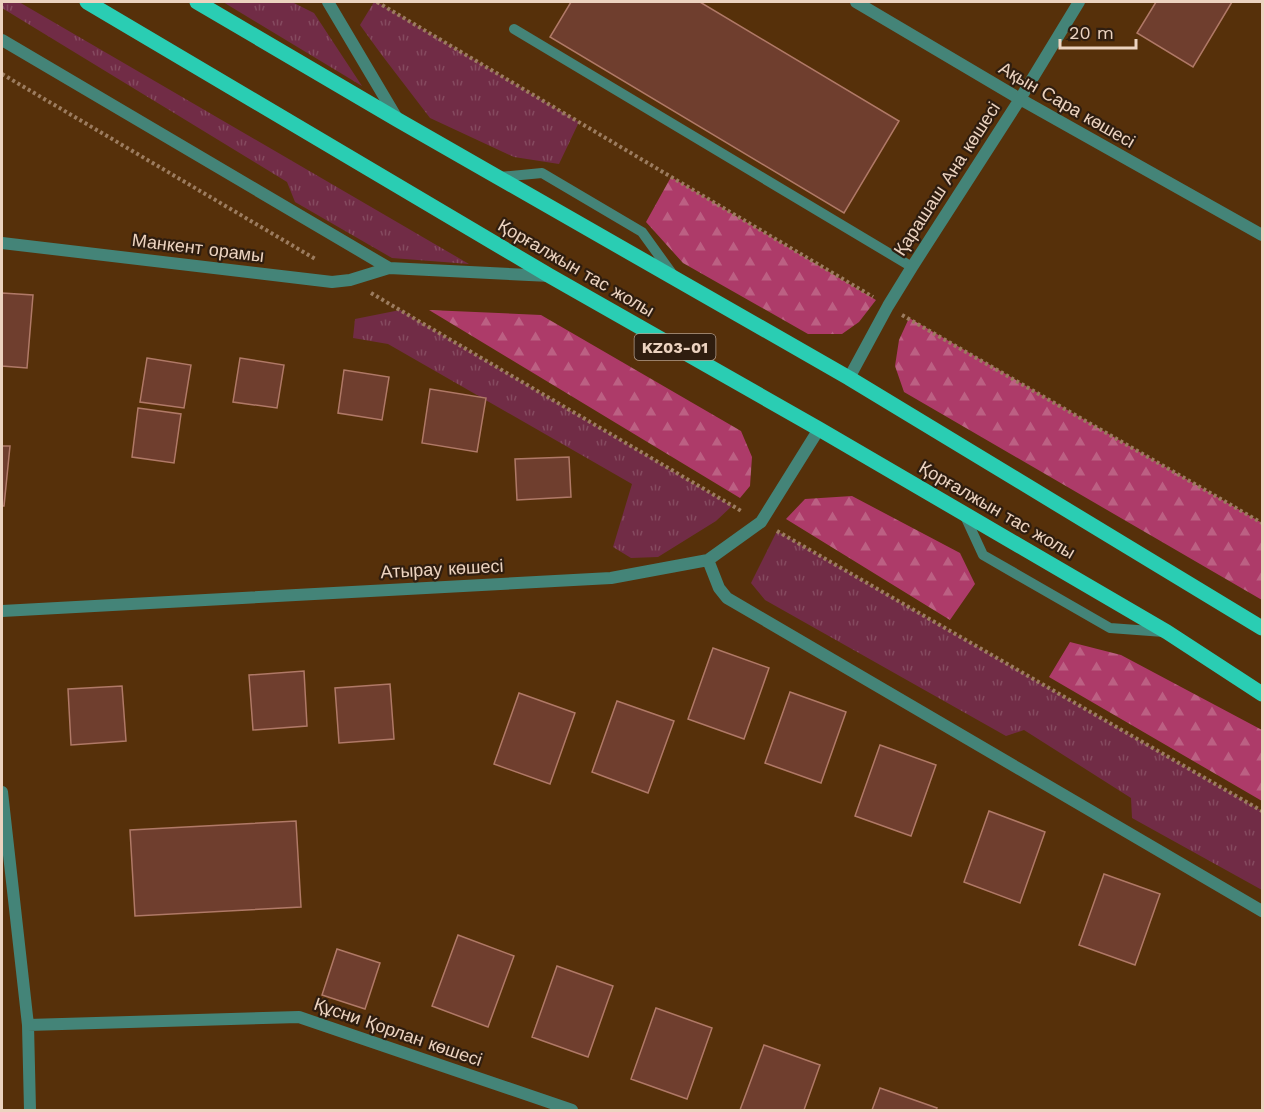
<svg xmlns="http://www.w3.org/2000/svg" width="1264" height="1112" font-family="'Work Sans',sans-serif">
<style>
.grass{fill:url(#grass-tufts)}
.forest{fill:url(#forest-firs)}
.building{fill:#6f3e2e;stroke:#b07967;stroke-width:1.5}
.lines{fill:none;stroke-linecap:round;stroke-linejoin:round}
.path{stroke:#9c7c5f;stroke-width:4;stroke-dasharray:3 3;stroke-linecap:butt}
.service{stroke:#448478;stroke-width:10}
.minor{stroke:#448478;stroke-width:12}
.primary{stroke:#2acdb3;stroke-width:15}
.labels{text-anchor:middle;stroke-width:4.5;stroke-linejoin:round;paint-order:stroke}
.shield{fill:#2f1d0f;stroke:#b39c8b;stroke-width:1.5}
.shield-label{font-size:16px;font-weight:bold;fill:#ecd3c0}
.street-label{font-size:18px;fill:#ecd3c0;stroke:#2f1d0f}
</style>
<defs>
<pattern id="grass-tufts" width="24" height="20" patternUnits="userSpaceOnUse" patternTransform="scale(1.5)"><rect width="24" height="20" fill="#712c46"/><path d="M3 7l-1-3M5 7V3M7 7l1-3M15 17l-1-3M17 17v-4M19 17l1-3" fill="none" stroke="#854a5f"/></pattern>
<pattern id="forest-firs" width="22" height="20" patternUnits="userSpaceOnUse" patternTransform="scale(1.5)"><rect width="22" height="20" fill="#ad3b69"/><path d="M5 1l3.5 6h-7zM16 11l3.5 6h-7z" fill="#bc6083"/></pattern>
</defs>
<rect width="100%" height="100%" fill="#56300a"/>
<path class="grass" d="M 2,2 L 19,2 L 469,264 L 392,258 L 295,202 L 287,182 L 2,8 Z
M 223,2 L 292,2 L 314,13 L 362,86 Z
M 374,2 L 377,2 L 579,122 L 559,164 L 514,157 L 430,118 L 381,54 L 360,25 Z
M 400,310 L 732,506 L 716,521 L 658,557 L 631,558 L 613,547 L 632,484 L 388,344 L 353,338 L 355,319 Z
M 777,531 L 1262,811 L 1262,890 L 1132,818 L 1131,798 L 1024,730 L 1006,736 L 765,600 L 751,583 Z"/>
<path class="forest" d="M 671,177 L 876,300 L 859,322 L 842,334 L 808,334 L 683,263 L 646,222 Z
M 429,310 L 541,315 L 741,431 L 752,457 L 750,486 L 740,498 Z
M 909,318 L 1262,523 L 1262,600 L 904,392 L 895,366 L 899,340 Z
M 852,496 L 960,553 L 975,584 L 950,620 L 786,519 L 805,499 Z
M 1070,642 L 1121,655 L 1262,730 L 1262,801 L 1049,677 Z"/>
<path class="building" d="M 571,2 L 700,2 L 899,121 L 844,213 L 550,37 Z
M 1156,2 L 1232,2 L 1193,67 L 1137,33 Z
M 2,293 L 33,295 L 27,368 L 2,366 Z
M 147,358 L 191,365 L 184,408 L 140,402 Z
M 240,358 L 284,365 L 277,408 L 233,402 Z
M 344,370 L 389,377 L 382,420 L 338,413 Z
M 430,389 L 486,398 L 477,452 L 422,443 Z
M 138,408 L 181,414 L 174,463 L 132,457 Z
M 2,446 L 10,446 L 4,506 L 2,506 Z
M 569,457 L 571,497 L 517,500 L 515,459 Z
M 713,648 L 769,668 L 744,739 L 688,719 Z
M 304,671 L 307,726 L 253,730 L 249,675 Z
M 390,684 L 394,739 L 339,743 L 335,688 Z
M 122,686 L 126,741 L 71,745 L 68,689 Z
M 790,692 L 846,712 L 821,783 L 765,763 Z
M 519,693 L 575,713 L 550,784 L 494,764 Z
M 617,701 L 674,721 L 648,793 L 592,772 Z
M 880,745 L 936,765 L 911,836 L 855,816 Z
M 989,811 L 1045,832 L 1020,903 L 964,882 Z
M 296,821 L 301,907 L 135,916 L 130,830 Z
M 1104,874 L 1160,894 L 1135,965 L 1079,945 Z
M 458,935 L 514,956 L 488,1027 L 432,1006 Z
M 337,949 L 380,963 L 365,1009 L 322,995 Z
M 557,966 L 613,986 L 588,1057 L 532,1037 Z
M 656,1008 L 712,1028 L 687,1099 L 631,1079 Z
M 764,1045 L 820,1065 L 804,1110 L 740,1110 Z
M 880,1088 L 937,1108 L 936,1110 L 872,1110 Z"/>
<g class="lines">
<path class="path" d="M 377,2 L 873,297
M 2,74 L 317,260
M 371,293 L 743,512
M 902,315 L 1262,523
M 777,531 L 1262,811"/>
<path class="service" d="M 514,29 L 912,267
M 499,177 L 542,173 L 642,232 L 673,275
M 964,514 L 983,555 L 1110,628 L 1164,632"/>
<path class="minor" d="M 328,2 L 398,120
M 856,2 L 1020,99 L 1262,235
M 2,40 L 389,268 L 550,276
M 2,243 L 332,282 L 350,280 L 389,268
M 849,378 L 888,306 L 912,267 L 1020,99 L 1079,2
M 708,560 L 719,588 L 727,598 L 1262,911
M 2,611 L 611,578 L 708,560 L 761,522 L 819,429
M 2,792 L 28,1025 L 30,1110
M 28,1025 L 299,1017 L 572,1110"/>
<path class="primary" d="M 87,2 L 550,276 L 819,429 L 1167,632 L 1262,694
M 197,2 L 398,120 L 849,378 L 1262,628"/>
</g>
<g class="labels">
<rect class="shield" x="634.5" y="334" width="81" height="26" rx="4.5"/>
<g class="shield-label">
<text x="675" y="353">KZ03-01</text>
</g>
<g class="street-label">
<text transform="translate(1067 105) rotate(30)" y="6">Ақын Сара көшесі</text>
<text transform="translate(947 179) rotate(-57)" y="6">Қарашаш Ана көшесі</text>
<text transform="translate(198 248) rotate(7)" y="6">Манкент орамы</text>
<text transform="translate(576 268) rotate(30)" y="6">Қорғалжын тас жолы</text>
<text transform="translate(997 510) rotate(30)" y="6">Қорғалжын тас жолы</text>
<text transform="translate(442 569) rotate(-3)" y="6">Атырау көшесі</text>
<text transform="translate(398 1032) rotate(19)" y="6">Құсни Қорлан көшесі</text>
</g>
</g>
<rect width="1264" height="1112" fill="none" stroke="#ecd3c0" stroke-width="6"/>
<path d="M1060 39v9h76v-9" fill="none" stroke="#ecd3c0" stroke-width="3"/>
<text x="1069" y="39" font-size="18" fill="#ecd3c0" stroke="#2f1d0f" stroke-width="4.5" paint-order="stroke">20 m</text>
</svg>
